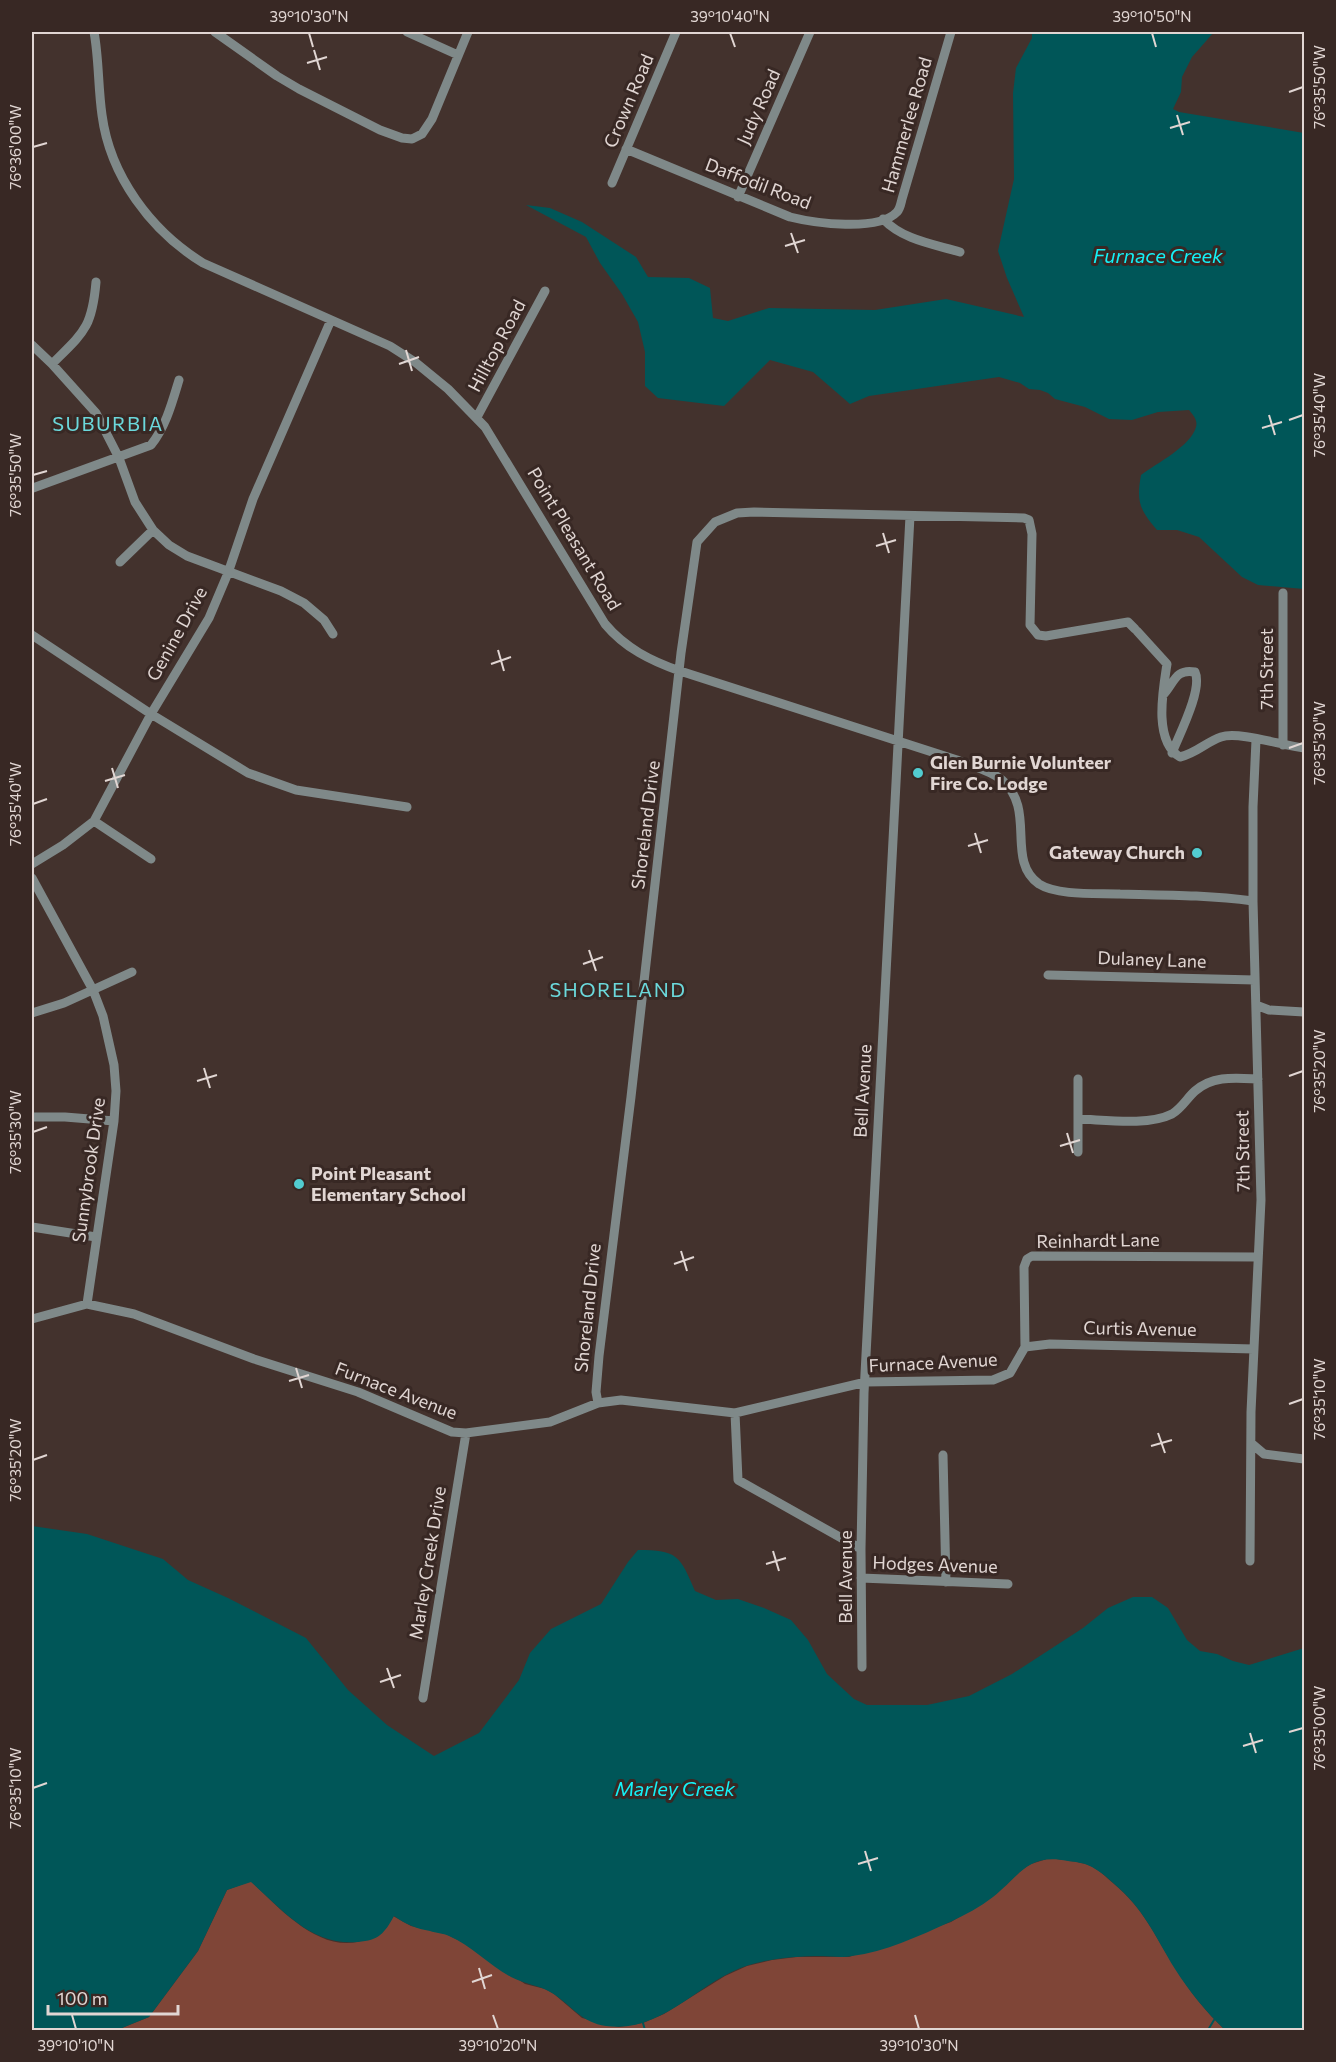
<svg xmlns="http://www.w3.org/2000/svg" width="1336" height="2062" font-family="Commissioner,sans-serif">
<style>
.green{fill:#7f4537}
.water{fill:#005658}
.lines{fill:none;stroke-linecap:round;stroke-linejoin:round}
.stream{stroke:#005658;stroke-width:2}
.street{stroke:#7f8989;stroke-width:9}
.ticks{fill:none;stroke:#e1d6d3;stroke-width:2}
.poi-dot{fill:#52ccd0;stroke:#382824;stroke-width:2}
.labels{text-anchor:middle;stroke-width:6;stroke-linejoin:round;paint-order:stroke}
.street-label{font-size:18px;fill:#e1d6d3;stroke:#382824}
.poi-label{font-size:18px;font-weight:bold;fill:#e1d6d3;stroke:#382824;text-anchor:start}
.water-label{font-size:20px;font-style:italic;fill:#14f1f6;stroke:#382824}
.neighbourhood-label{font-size:20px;letter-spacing:1.5px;fill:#6bd8db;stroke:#382824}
.neatline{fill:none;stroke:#e1d6d3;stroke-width:2}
.ticks-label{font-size:15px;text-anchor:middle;fill:#e1d6d3}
</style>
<rect width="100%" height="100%" fill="#43322d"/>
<path class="green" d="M 1050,1858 C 1063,1860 1079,1861 1091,1866 C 1099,1870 1106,1877 1113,1883 C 1145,1910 1154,1935 1176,1969 C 1189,1991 1206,2012 1225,2030 L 117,2030 L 149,2017 L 198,1951 L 227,1890 L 251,1881 C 279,1908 326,1961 370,1937 C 380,1931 388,1928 393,1916 L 411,1926 L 446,1934 L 466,1944 L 525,1984 L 545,1989 L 554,1994 L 582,2018 L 619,2027 L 643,2023 L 664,2014 L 725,1976 L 747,1966 L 772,1960 L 797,1957 L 849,1957 L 951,1922 L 992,1897 L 1023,1869 L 1031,1864 Z"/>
<path class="water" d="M 1032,32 L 1214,32 L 1192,57 L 1182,77 L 1181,92 L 1173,109 L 1179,112 L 1304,133 L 1304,589 L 1258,585 L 1242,577 L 1199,537 L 1177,530 L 1157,530 C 1140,510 1136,502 1141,475 C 1157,463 1191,446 1196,427 C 1198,420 1193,415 1189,410 L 1158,412 L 1132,420 L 1109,419 L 1085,407 L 1055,399 L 1048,393 L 1040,390 L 1029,389 L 1020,383 L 999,377 L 869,396 L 850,404 L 813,372 L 770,360 L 724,406 L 658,398 L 645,386 L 645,352 L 638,322 L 622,294 L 600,263 L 586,237 L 526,205 L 550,208 L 582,222 L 636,257 L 648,277 L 689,278 L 710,288 L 713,318 L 728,321 L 769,308 L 875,310 L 946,299 L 1024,317 L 1007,278 L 998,251 L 1014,179 L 1013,93 L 1016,68 L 1032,38 Z
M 32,1526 L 87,1534 L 163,1559 L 188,1580 L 228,1598 L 306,1638 L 348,1690 L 387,1725 L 434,1756 L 479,1733 L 519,1680 L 530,1653 L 551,1629 L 601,1604 L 628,1562 L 638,1550 C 678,1550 680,1556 695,1591 L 716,1600 L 738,1599 L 764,1608 L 791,1620 L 808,1640 L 827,1674 L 854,1699 L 867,1705 L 927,1705 L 969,1696 L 1012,1674 L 1083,1628 L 1108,1608 L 1133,1597 L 1152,1597 L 1168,1608 L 1187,1640 L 1200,1651 L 1217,1654 L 1233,1661 L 1249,1665 L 1304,1648 L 1304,2030 L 1225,2030 C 1206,2012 1189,1991 1175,1969 C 1153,1933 1145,1910 1112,1882 C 1106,1876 1099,1871 1092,1867 C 1085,1863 1076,1862 1068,1861 C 1027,1853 1021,1875 993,1897 C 980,1907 965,1915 950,1922 C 919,1936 885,1952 852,1956 C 842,1958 832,1956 822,1956 C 798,1956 772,1958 749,1965 C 699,1980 663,2034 606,2026 C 582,2023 571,2005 552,1993 C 539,1985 524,1984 511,1977 C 489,1965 472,1946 449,1936 C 443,1933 436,1933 430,1931 C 417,1929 405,1924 394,1916 C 384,1934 379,1940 358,1942 C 311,1946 283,1910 251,1882 L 227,1890 L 198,1951 L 149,2017 L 117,2030 L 32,2030 Z"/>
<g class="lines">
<path class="stream" d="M 643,2023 L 645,2030
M 1208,2030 L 1214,2020"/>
<path class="street" d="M 94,32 C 99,59 98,87 102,115 C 110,176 151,231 203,263 L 390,346 L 415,362 L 448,389 L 485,427 L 605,624 C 625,648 651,661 680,671 L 957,760 C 972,766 990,770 1002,780 C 1037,810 1005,860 1039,884 C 1058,896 1098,893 1120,894 C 1164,895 1209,895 1253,901
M 215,32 L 277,76 L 299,89 L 380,130 L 402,138 L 412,139 L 422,134 L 432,119 L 468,32
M 407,32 L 458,55
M 626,149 L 790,217 C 814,223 878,232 897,212 C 900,209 901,203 902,199 L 951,32
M 612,183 L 676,32
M 738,197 L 810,32
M 883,219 C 903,240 933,244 960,252
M 32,345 L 52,364 L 96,413 L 119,458 L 135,502 L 153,530 L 169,545 L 187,556 L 281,591 L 304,603 L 324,620 L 333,634
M 52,364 C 84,332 92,328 96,282
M 477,417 L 545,291
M 33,488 L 151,445 C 166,426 172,403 179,380
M 120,562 L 153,530
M 1137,631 L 1167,664 C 1163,690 1153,741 1180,757 C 1197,753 1206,742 1221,737 C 1239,731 1284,746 1304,748
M 32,635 L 151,714 L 248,773 L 296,790 L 407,807
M 1163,695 C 1174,684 1175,668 1195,672 C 1203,689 1179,735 1172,753
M 1283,745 L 1283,593
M 94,821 L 151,859
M 32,864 L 63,845 L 94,821 L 151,714 L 209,618 L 228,573 L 253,499 L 331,320
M 32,878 L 93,990 L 103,1016 L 114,1065 L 116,1091 L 114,1121 L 87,1304
M 1048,975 L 1255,980
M 1256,1005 L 1269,1010 L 1304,1012
M 32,1013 L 64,1003 L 132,972
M 32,1117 L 65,1117 L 114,1121
M 1079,1119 C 1106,1120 1148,1126 1172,1114 C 1182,1108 1187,1098 1195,1091 C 1213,1075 1236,1078 1258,1079
M 1078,1152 L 1078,1079
M 32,1227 L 96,1237
M 32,1319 L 87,1304 L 134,1314 L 254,1359 L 358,1392 L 452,1432 L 466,1433 L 550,1422 L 598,1403 L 621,1400 L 735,1413 L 866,1382 L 993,1380 L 1010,1373 L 1025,1347
M 1025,1347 L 1024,1267 L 1027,1259 L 1032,1256 L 1258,1257
M 1025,1347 L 1050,1344 L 1254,1349
M 598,1403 L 596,1392 L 599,1356 L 631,1097 L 681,653 L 697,542 L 715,522 L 737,513 L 754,512 L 1024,518 L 1029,520 L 1032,534 L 1030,625 L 1038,635 L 1046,636 L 1128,622 L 1135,629
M 735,1413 L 738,1480 L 861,1549
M 1251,1443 L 1264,1454 L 1304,1459
M 943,1455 L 946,1582
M 1250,1561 L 1251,1412 L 1261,1200 L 1253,901 L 1253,807 L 1256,740
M 861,1578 L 1008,1584
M 862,1667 L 861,1549 L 864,1393 L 910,516
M 423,1698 L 466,1433"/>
</g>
<path class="ticks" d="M 309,33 L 313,47M 730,33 L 735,47M 1152,33 L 1156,47M 314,50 L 320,70M 307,63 L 327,57M 1289,92 L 1303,87M 1177,115 L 1183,135M 1170,128 L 1190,122M 33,147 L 47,143M 791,233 L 798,253M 785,246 L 805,240M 406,350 L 412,371M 399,364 L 419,357M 1269,415 L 1275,435M 1289,420 L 1303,415M 1262,428 L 1282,422M 33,475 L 47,471M 883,533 L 889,553M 876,546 L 896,540M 498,650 L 504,671M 491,664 L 511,657M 1289,748 L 1303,743M 112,768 L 118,788M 105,781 L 125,775M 33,804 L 47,799M 975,833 L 981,853M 968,846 L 988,840M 589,950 L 596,971M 583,964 L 603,957M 204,1068 L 210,1088M 1289,1076 L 1303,1071M 197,1081 L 217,1075M 33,1132 L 47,1127M 1067,1133 L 1073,1153M 1060,1146 L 1080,1140M 681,1251 L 687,1271M 674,1264 L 694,1257M 296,1368 L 302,1388M 289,1381 L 309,1375M 1289,1404 L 1303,1399M 1158,1433 L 1165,1453M 1151,1446 L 1172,1440M 33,1460 L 47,1455M 773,1551 L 779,1571M 766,1564 L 786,1558M 387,1668 L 394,1688M 380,1682 L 401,1675M 1289,1732 L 1303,1728M 1250,1733 L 1256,1753M 1243,1746 L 1263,1740M 33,1788 L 47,1783M 865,1851 L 871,1871M 858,1864 L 878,1858M 479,1968 L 485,1989M 472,1982 L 492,1975M 72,2015 L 76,2029M 493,2015 L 498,2029M 915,2015 L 919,2029"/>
<g class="poi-dot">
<circle cx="918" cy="773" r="6"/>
<circle cx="1197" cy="853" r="6"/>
<circle cx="299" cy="1184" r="6"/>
</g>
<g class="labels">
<g class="street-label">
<text transform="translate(629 101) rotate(-67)" y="6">Crown Road</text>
<text transform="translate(759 107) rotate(-66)" y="6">Judy Road</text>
<text transform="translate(907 125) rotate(-74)" y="6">Hammerlee Road</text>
<text transform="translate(758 184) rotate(21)" y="6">Daffodil Road</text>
<text transform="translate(497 346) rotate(-62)" y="6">Hilltop Road</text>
<text transform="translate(574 539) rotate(59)" y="6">Point Pleasant Road</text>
<text transform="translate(177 634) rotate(-61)" y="6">Genine Drive</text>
<text transform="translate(1267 669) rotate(-90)" y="6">7th Street</text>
<text transform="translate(646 825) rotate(-83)" y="6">Shoreland Drive</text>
<text transform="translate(1152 960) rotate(2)" y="6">Dulaney Lane</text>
<text transform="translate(863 1091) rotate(-87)" y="6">Bell Avenue</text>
<text transform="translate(1243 1151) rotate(-91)" y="6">7th Street</text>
<text transform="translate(89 1170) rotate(-82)" y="6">Sunnybrook Drive</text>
<text transform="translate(1098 1241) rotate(-1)" y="6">Reinhardt Lane</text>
<text transform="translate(588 1308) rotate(-84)" y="6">Shoreland Drive</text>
<text transform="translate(1140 1329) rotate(1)" y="6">Curtis Avenue</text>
<text transform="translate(933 1363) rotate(-3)" y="6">Furnace Avenue</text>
<text transform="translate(396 1391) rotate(21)" y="6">Furnace Avenue</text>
<text transform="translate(428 1563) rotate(-81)" y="6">Marley Creek Drive</text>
<text transform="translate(935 1565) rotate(2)" y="6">Hodges Avenue</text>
<text transform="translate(846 1577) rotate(-90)" y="6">Bell Avenue</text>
</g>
<g class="poi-label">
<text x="930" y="769">Glen Burnie Volunteer<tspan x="930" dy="21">Fire Co. Lodge</tspan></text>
<text x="1185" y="859" text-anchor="end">Gateway Church</text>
<text x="311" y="1180">Point Pleasant<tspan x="311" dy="21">Elementary School</tspan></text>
</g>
<g class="water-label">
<text x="1158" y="263">Furnace Creek</text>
<text x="675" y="1796">Marley Creek</text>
</g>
<g class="neighbourhood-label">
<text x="108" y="431">SUBURBIA</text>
<text x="618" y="997">SHORELAND</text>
</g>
</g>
<rect width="1336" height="2062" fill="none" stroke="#382824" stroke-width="66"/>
<path d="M48 2005v9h130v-9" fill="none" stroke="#e1d6d3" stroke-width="3"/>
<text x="57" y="2005" font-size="18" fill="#e1d6d3" stroke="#382824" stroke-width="4.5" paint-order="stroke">100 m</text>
<rect x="33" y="33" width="1270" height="1996" class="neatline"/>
<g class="ticks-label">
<text x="309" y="22">39°10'30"N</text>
<text x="730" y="22">39°10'40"N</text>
<text x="1152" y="22">39°10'50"N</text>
<text transform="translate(1320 87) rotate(-90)" y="5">76°35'50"W</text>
<text transform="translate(16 147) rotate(-90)" y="5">76°36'00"W</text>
<text transform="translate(1320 415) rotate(-90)" y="5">76°35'40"W</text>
<text transform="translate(16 475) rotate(-90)" y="5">76°35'50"W</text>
<text transform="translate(1320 743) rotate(-90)" y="5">76°35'30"W</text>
<text transform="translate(16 804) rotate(-90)" y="5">76°35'40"W</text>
<text transform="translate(1320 1071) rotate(-90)" y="5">76°35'20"W</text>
<text transform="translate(16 1132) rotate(-90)" y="5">76°35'30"W</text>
<text transform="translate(1320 1399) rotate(-90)" y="5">76°35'10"W</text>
<text transform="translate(16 1460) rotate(-90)" y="5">76°35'20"W</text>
<text transform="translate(1320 1728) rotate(-90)" y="5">76°35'00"W</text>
<text transform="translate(16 1788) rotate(-90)" y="5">76°35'10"W</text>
<text x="76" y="2051">39°10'10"N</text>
<text x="498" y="2051">39°10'20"N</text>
<text x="919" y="2051">39°10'30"N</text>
</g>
</svg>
